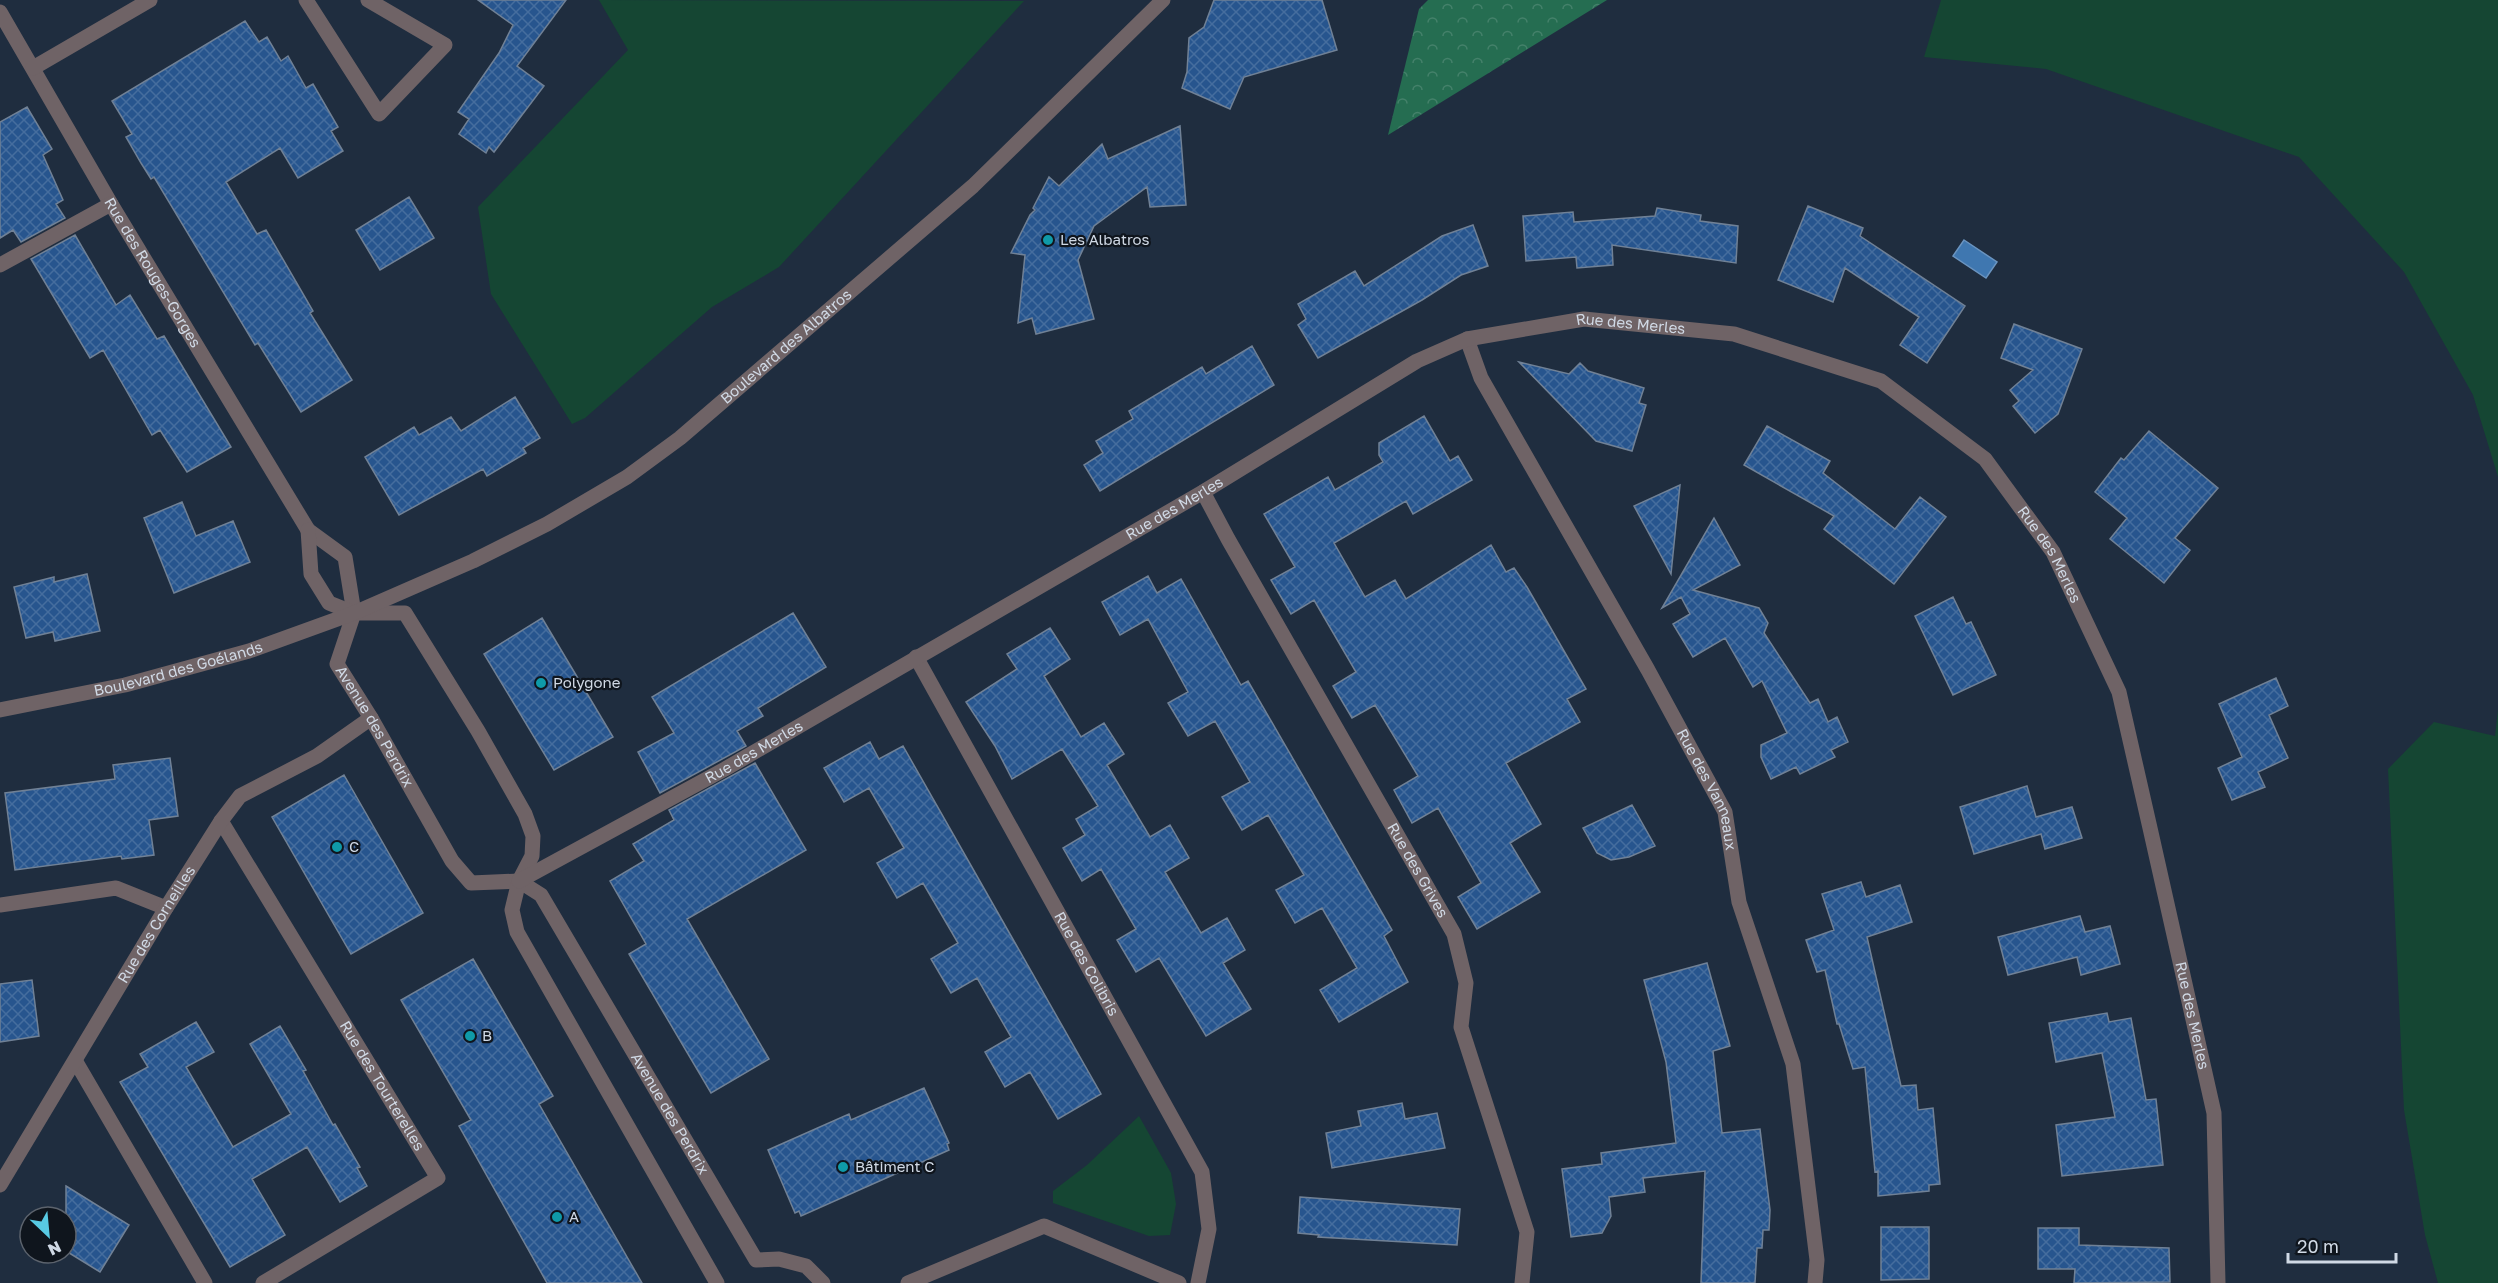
<svg xmlns="http://www.w3.org/2000/svg" width="2498" height="1283" font-family="'Golos Text',sans-serif">
<style>
.green{fill:#154633}
.forest{fill:url(#forest-crowns)}
.water{fill:#3f77b0;stroke:#6a94c0;stroke-width:1.5}
.building{fill:url(#building-cross-hatch);stroke:#708196;stroke-width:1.5}
.lines{fill:none;stroke-linecap:round;stroke-linejoin:round}
.street{stroke:#6f6366;stroke-width:15}
.culture-dot{fill:#0f9aa8;stroke:#0f151d;stroke-width:2}
.labels{text-anchor:middle;stroke-width:4.5;stroke-linejoin:round;paint-order:stroke}
.poi-label{font-size:15px;fill:#d0d9e5;stroke:#0f151d;text-anchor:start}
.street-label{font-size:15px;fill:#d0d9e5;stroke:#0f151d}
</style>
<defs>
<pattern id="forest-crowns" width="20" height="18" patternUnits="userSpaceOnUse" patternTransform="scale(1.5)"><rect width="20" height="18" fill="#256d51"/><path d="M2 6a3 3 0 1 1 6 0M12 15a3 3 0 1 1 6 0" fill="none" stroke="#44816a"/></pattern>
<pattern id="building-cross-hatch" width="8" height="8" patternUnits="userSpaceOnUse" patternTransform="scale(1.5)"><rect width="8" height="8" fill="#27558e"/><path d="M0 0l8 8M0 8l8-8" fill="none" stroke="#456d9e"/></pattern>
</defs>
<rect width="100%" height="100%" fill="#1f2d3f"/>
<path class="green" d="M 599,0 L 1024,1 L 779,267 L 712,307 L 585,418 L 572,424 L 491,294 L 478,207 L 628,50 Z
M 1941,0 L 2498,0 L 2498,477 L 2473,395 L 2404,272 L 2299,157 L 2046,69 L 1924,57 Z
M 2498,710 L 2498,1283 L 2438,1283 L 2425,1235 L 2404,1110 L 2388,769 L 2434,722 L 2495,736 Z
M 1139,1116 L 1171,1173 L 1176,1204 L 1170,1235 L 1149,1236 L 1053,1203 L 1053,1191 L 1087,1165 Z"/>
<path class="forest" d="M 1428,0 L 1607,0 L 1388,135 L 1419,9 Z"/>
<path class="water" d="M 1964,240 L 1997,262 L 1986,278 L 1953,256 Z"/>
<path class="building" d="M 478,0 L 566,0 L 517,66 L 544,86 L 494,152 L 489,147 L 486,153 L 459,134 L 469,119 L 458,112 L 499,53 L 513,25 Z
M 1214,0 L 1322,0 L 1337,50 L 1244,77 L 1230,109 L 1182,88 L 1187,72 L 1189,38 L 1204,27 Z
M 245,21 L 259,42 L 267,37 L 281,61 L 288,56 L 306,88 L 313,84 L 338,127 L 331,131 L 343,151 L 298,178 L 280,148 L 226,182 L 257,234 L 266,230 L 313,311 L 310,313 L 352,380 L 301,412 L 258,343 L 255,345 L 154,177 L 151,179 L 141,163 L 126,137 L 132,134 L 112,101 Z
M 27,107 L 52,149 L 43,155 L 63,200 L 56,204 L 65,218 L 21,242 L 13,230 L 0,238 L 0,122 Z
M 1180,126 L 1186,205 L 1150,207 L 1147,187 L 1094,226 L 1078,260 L 1094,319 L 1036,334 L 1032,318 L 1018,323 L 1025,255 L 1011,253 L 1030,215 L 1035,210 L 1033,208 L 1049,177 L 1059,186 L 1102,144 L 1108,159 Z
M 409,197 L 434,238 L 380,270 L 356,230 Z
M 1808,206 L 1863,228 L 1860,236 L 1965,306 L 1927,363 L 1900,345 L 1919,317 L 1845,268 L 1833,302 L 1778,280 Z
M 1657,208 L 1701,215 L 1700,221 L 1738,226 L 1736,263 L 1612,245 L 1613,265 L 1577,268 L 1576,257 L 1526,261 L 1523,216 L 1573,212 L 1574,222 L 1655,216 Z
M 1473,225 L 1488,266 L 1461,275 L 1422,300 L 1318,358 L 1298,325 L 1306,319 L 1298,304 L 1355,271 L 1364,286 L 1442,236 Z
M 75,235 L 116,305 L 130,295 L 157,339 L 164,336 L 231,447 L 187,472 L 160,430 L 152,435 L 103,350 L 90,358 L 31,259 Z
M 2014,324 L 2082,349 L 2058,414 L 2035,433 L 2013,406 L 2019,401 L 2010,390 L 2033,370 L 2001,358 Z
M 1252,346 L 1274,385 L 1100,491 L 1084,465 L 1103,453 L 1096,441 L 1133,419 L 1129,411 L 1202,367 L 1206,374 Z
M 1519,362 L 1569,374 L 1580,363 L 1588,371 L 1644,388 L 1639,403 L 1646,405 L 1632,451 L 1596,441 Z
M 515,397 L 540,438 L 523,448 L 526,453 L 487,476 L 483,469 L 399,515 L 365,457 L 414,427 L 419,435 L 451,417 L 461,431 Z
M 1424,416 L 1450,461 L 1458,456 L 1472,480 L 1413,514 L 1406,501 L 1334,543 L 1365,597 L 1395,580 L 1406,599 L 1491,545 L 1506,572 L 1514,568 L 1527,587 L 1586,689 L 1567,699 L 1580,722 L 1506,763 L 1541,824 L 1510,843 L 1540,892 L 1477,929 L 1458,897 L 1481,883 L 1438,808 L 1412,823 L 1394,790 L 1418,776 L 1375,705 L 1352,718 L 1333,686 L 1356,672 L 1314,600 L 1291,614 L 1271,580 L 1295,567 L 1264,514 L 1328,477 L 1335,490 L 1383,462 L 1379,455 L 1379,443 Z
M 1767,426 L 1830,461 L 1823,473 L 1895,529 L 1920,497 L 1946,517 L 1894,584 L 1824,529 L 1834,516 L 1744,465 Z
M 2149,431 L 2218,488 L 2175,538 L 2190,550 L 2164,583 L 2110,539 L 2127,518 L 2095,492 L 2121,458 L 2124,460 Z
M 1680,485 L 1671,574 L 1634,506 Z
M 182,502 L 196,536 L 233,521 L 250,562 L 174,593 L 144,518 Z
M 1714,518 L 1740,565 L 1693,590 L 1759,608 L 1768,623 L 1764,633 L 1810,703 L 1818,699 L 1828,722 L 1837,717 L 1848,742 L 1831,750 L 1835,757 L 1800,774 L 1796,767 L 1771,779 L 1761,757 L 1761,745 L 1787,733 L 1762,681 L 1753,687 L 1725,638 L 1693,657 L 1673,624 L 1690,614 L 1681,597 L 1662,608 Z
M 87,574 L 100,631 L 55,641 L 53,632 L 26,638 L 14,587 L 54,577 L 54,582 Z
M 1148,576 L 1157,593 L 1181,579 L 1241,685 L 1248,681 L 1392,930 L 1384,936 L 1408,982 L 1339,1022 L 1320,990 L 1357,968 L 1322,908 L 1295,923 L 1276,890 L 1304,875 L 1268,815 L 1242,830 L 1222,797 L 1250,782 L 1215,721 L 1188,736 L 1168,703 L 1188,692 L 1148,619 L 1120,635 L 1102,602 Z
M 1953,597 L 1966,624 L 1971,622 L 1996,675 L 1953,695 L 1915,616 Z
M 793,613 L 826,667 L 758,708 L 763,716 L 737,731 L 746,746 L 660,793 L 638,752 L 674,733 L 652,697 Z
M 542,618 L 613,737 L 554,770 L 484,654 Z
M 1050,628 L 1070,659 L 1044,676 L 1081,737 L 1104,723 L 1124,754 L 1107,765 L 1150,837 L 1170,825 L 1189,858 L 1165,872 L 1201,933 L 1227,918 L 1245,950 L 1223,963 L 1251,1009 L 1206,1036 L 1159,958 L 1136,972 L 1117,940 L 1136,929 L 1101,869 L 1082,881 L 1063,848 L 1085,835 L 1076,819 L 1098,806 L 1062,749 L 1012,779 L 995,746 L 966,702 L 1017,669 L 1007,654 Z
M 2276,678 L 2288,706 L 2269,715 L 2288,758 L 2258,772 L 2265,787 L 2232,800 L 2218,768 L 2242,757 L 2219,704 Z
M 870,742 L 879,759 L 903,746 L 1101,1094 L 1058,1119 L 1030,1072 L 1005,1087 L 985,1052 L 1011,1037 L 977,978 L 951,993 L 931,959 L 958,943 L 923,883 L 897,898 L 877,863 L 904,848 L 869,788 L 844,802 L 824,768 Z
M 170,758 L 178,816 L 149,820 L 154,855 L 122,859 L 121,856 L 15,870 L 5,793 L 115,779 L 113,765 Z
M 755,763 L 806,850 L 687,919 L 769,1059 L 711,1093 L 629,954 L 646,944 L 610,881 L 644,861 L 633,844 L 674,820 L 669,810 Z
M 344,775 L 423,913 L 351,954 L 272,817 Z
M 2027,786 L 2036,817 L 2072,807 L 2082,838 L 2045,849 L 2041,834 L 1974,854 L 1960,807 Z
M 1632,805 L 1655,846 L 1629,857 L 1611,860 L 1597,853 L 1583,828 Z
M 1861,882 L 1866,897 L 1900,885 L 1912,922 L 1867,937 L 1901,1086 L 1916,1085 L 1918,1110 L 1933,1108 L 1940,1184 L 1929,1185 L 1929,1191 L 1878,1196 L 1878,1171 L 1875,1172 L 1865,1067 L 1853,1069 L 1839,1024 L 1837,1024 L 1825,970 L 1817,972 L 1806,940 L 1834,930 L 1822,894 Z
M 2080,916 L 2085,932 L 2110,926 L 2120,964 L 2081,975 L 2077,957 L 2008,975 L 1998,937 Z
M 473,959 L 553,1096 L 539,1104 L 642,1283 L 547,1283 L 459,1126 L 471,1120 L 401,1000 Z
M 1707,963 L 1730,1046 L 1713,1051 L 1722,1133 L 1760,1129 L 1770,1210 L 1769,1230 L 1763,1230 L 1762,1248 L 1757,1248 L 1755,1283 L 1701,1283 L 1705,1171 L 1643,1178 L 1645,1192 L 1609,1197 L 1611,1216 L 1602,1233 L 1571,1237 L 1562,1169 L 1602,1164 L 1601,1153 L 1676,1143 L 1666,1062 L 1644,980 Z
M 32,980 L 39,1036 L 0,1042 L 0,984 Z
M 2107,1013 L 2109,1022 L 2131,1018 L 2146,1100 L 2156,1099 L 2163,1165 L 2062,1176 L 2056,1125 L 2115,1117 L 2102,1053 L 2056,1062 L 2049,1023 Z
M 196,1022 L 214,1052 L 186,1067 L 233,1147 L 291,1114 L 250,1044 L 280,1026 L 306,1070 L 303,1071 L 333,1125 L 335,1124 L 360,1167 L 357,1168 L 367,1186 L 340,1202 L 307,1147 L 252,1179 L 285,1235 L 230,1267 L 120,1082 L 148,1067 L 140,1054 Z
M 924,1088 L 949,1143 L 947,1144 L 949,1150 L 801,1216 L 799,1211 L 795,1213 L 768,1150 L 849,1114 L 851,1120 Z
M 1402,1103 L 1405,1119 L 1437,1113 L 1445,1148 L 1332,1168 L 1326,1133 L 1361,1126 L 1358,1111 Z
M 66,1186 L 129,1225 L 100,1272 L 66,1251 Z
M 1300,1197 L 1460,1209 L 1457,1245 L 1318,1237 L 1319,1235 L 1298,1233 Z
M 1881,1227 L 1929,1227 L 1929,1279 L 1881,1280 Z
M 2038,1228 L 2079,1228 L 2079,1245 L 2169,1248 L 2170,1282 L 2074,1283 L 2075,1269 L 2038,1269 Z"/>
<g class="lines">
<g class="street">
<path d="M 306,0 L 379,114 L 445,45 L 368,0"/>
<path id="s1" d="M 0,12 L 111,204 L 308,530 L 345,557 L 354,613 L 337,664 L 371,718 L 452,861 L 471,883 L 519,881 L 541,895 L 756,1260 L 779,1259 L 806,1266 L 823,1283"/>
<path d="M 33,68 L 150,0"/>
<path d="M 0,265 L 111,204"/>
<path id="s2" d="M 1467,339 L 1481,378 L 1648,670 L 1725,812 L 1739,902 L 1793,1064 L 1817,1260 L 1815,1283"/>
<path id="s3" d="M 1203,492 L 1228,539 L 1454,934 L 1466,983 L 1461,1027 L 1527,1232 L 1522,1283"/>
<path d="M 308,530 L 311,574 L 329,603 L 354,613 L 405,613 L 478,731 L 525,814 L 533,836 L 532,856 L 519,881 L 512,910 L 517,932 L 717,1283"/>
<path id="s4" d="M 916,657 L 1202,1172 L 1209,1229 L 1198,1283"/>
<path id="s5" d="M 0,710 L 125,685 L 249,651 L 354,613 L 473,561 L 547,524 L 627,477 L 680,438 L 973,186 L 1163,0"/>
<path id="s6" d="M 221,821 L 438,1178 L 263,1283"/>
<path id="s7" d="M 519,881 L 725,769 L 882,678 L 1203,492 L 1417,361 L 1467,339 L 1584,319 L 1734,334 L 1881,381 L 1985,459 L 2053,552 L 2119,692 L 2150,828 L 2214,1113 L 2218,1283"/>
<path d="M 0,905 L 116,888 L 166,908"/>
<path d="M 76,1062 L 205,1283"/>
<path id="s8" d="M 0,1185 L 166,908 L 221,821 L 240,796 L 317,756 L 371,718"/>
<path d="M 908,1283 L 1044,1226 L 1179,1283"/>
</g>
</g>
<g class="culture-dot">
<circle cx="1048" cy="240" r="6"/>
<circle cx="541" cy="683" r="6"/>
<circle cx="337" cy="847" r="6"/>
<circle cx="470" cy="1036" r="6"/>
<circle cx="843" cy="1167" r="6"/>
<circle cx="557" cy="1217" r="6"/>
</g>
<g class="labels">
<g class="poi-label">
<text x="1060" y="245">Les Albatros</text>
<text x="553" y="688">Polygone</text>
<text x="349" y="852">C</text>
<text x="482" y="1041">B</text>
<text x="855" y="1172">Bâtiment C</text>
<text x="569" y="1222">A</text>
</g>
<g class="street-label">
<text dy="5" stroke="none"><textPath href="#s1" startOffset="302">Rue des Rouges-Gorges</textPath></text>
<text dy="5" stroke="none"><textPath href="#s7" startOffset="1258">Rue des Merles</textPath></text>
<text dy="5" stroke="none"><textPath href="#s5" startOffset="879">Boulevard des Albatros</textPath></text>
<text dy="5" stroke="none"><textPath href="#s7" startOffset="754">Rue des Merles</textPath></text>
<text dy="5" stroke="none"><textPath href="#s7" startOffset="1762">Rue des Merles</textPath></text>
<text dy="5" stroke="none"><textPath href="#s5" startOffset="183">Boulevard des Goélands</textPath></text>
<text dy="5" stroke="none"><textPath href="#s1" startOffset="832">Avenue des Perdrix</textPath></text>
<text dy="5" stroke="none"><textPath href="#s7" startOffset="268">Rue des Merles</textPath></text>
<text dy="5" stroke="none"><textPath href="#s2" startOffset="512">Rue des Vanneaux</textPath></text>
<text dy="5" stroke="none"><textPath href="#s3" startOffset="435">Rue des Grives</textPath></text>
<text dy="5" stroke="none"><textPath href="#s8" startOffset="304">Rue des Corneilles</textPath></text>
<text dy="5" stroke="none"><textPath href="#s4" startOffset="351">Rue des Colibris</textPath></text>
<text dy="5" stroke="none"><textPath href="#s7" startOffset="2248">Rue des Merles</textPath></text>
<text dy="5" stroke="none"><textPath href="#s6" startOffset="310">Rue des Tourterelles</textPath></text>
<text dy="5" stroke="none"><textPath href="#s1" startOffset="1344">Avenue des Perdrix</textPath></text>
</g>
</g>
<g transform="translate(48 1235) rotate(154)"><circle r="28" fill="#0f151d" stroke="#5c636d" stroke-width="1.5"/>
<path d="M0-4.5L10 22L0 15L-10 22Z" fill="#58c9e3"/>
<text y="-9" font-size="16" font-weight="bold" text-anchor="middle" fill="#d0d9e5">N</text>
</g>
<path d="M2288 1253v9h108v-9" fill="none" stroke="#d0d9e5" stroke-width="3"/>
<text x="2297" y="1253" font-size="18" fill="#d0d9e5" stroke="#0f151d" stroke-width="4.5" paint-order="stroke">20 m</text>
</svg>
